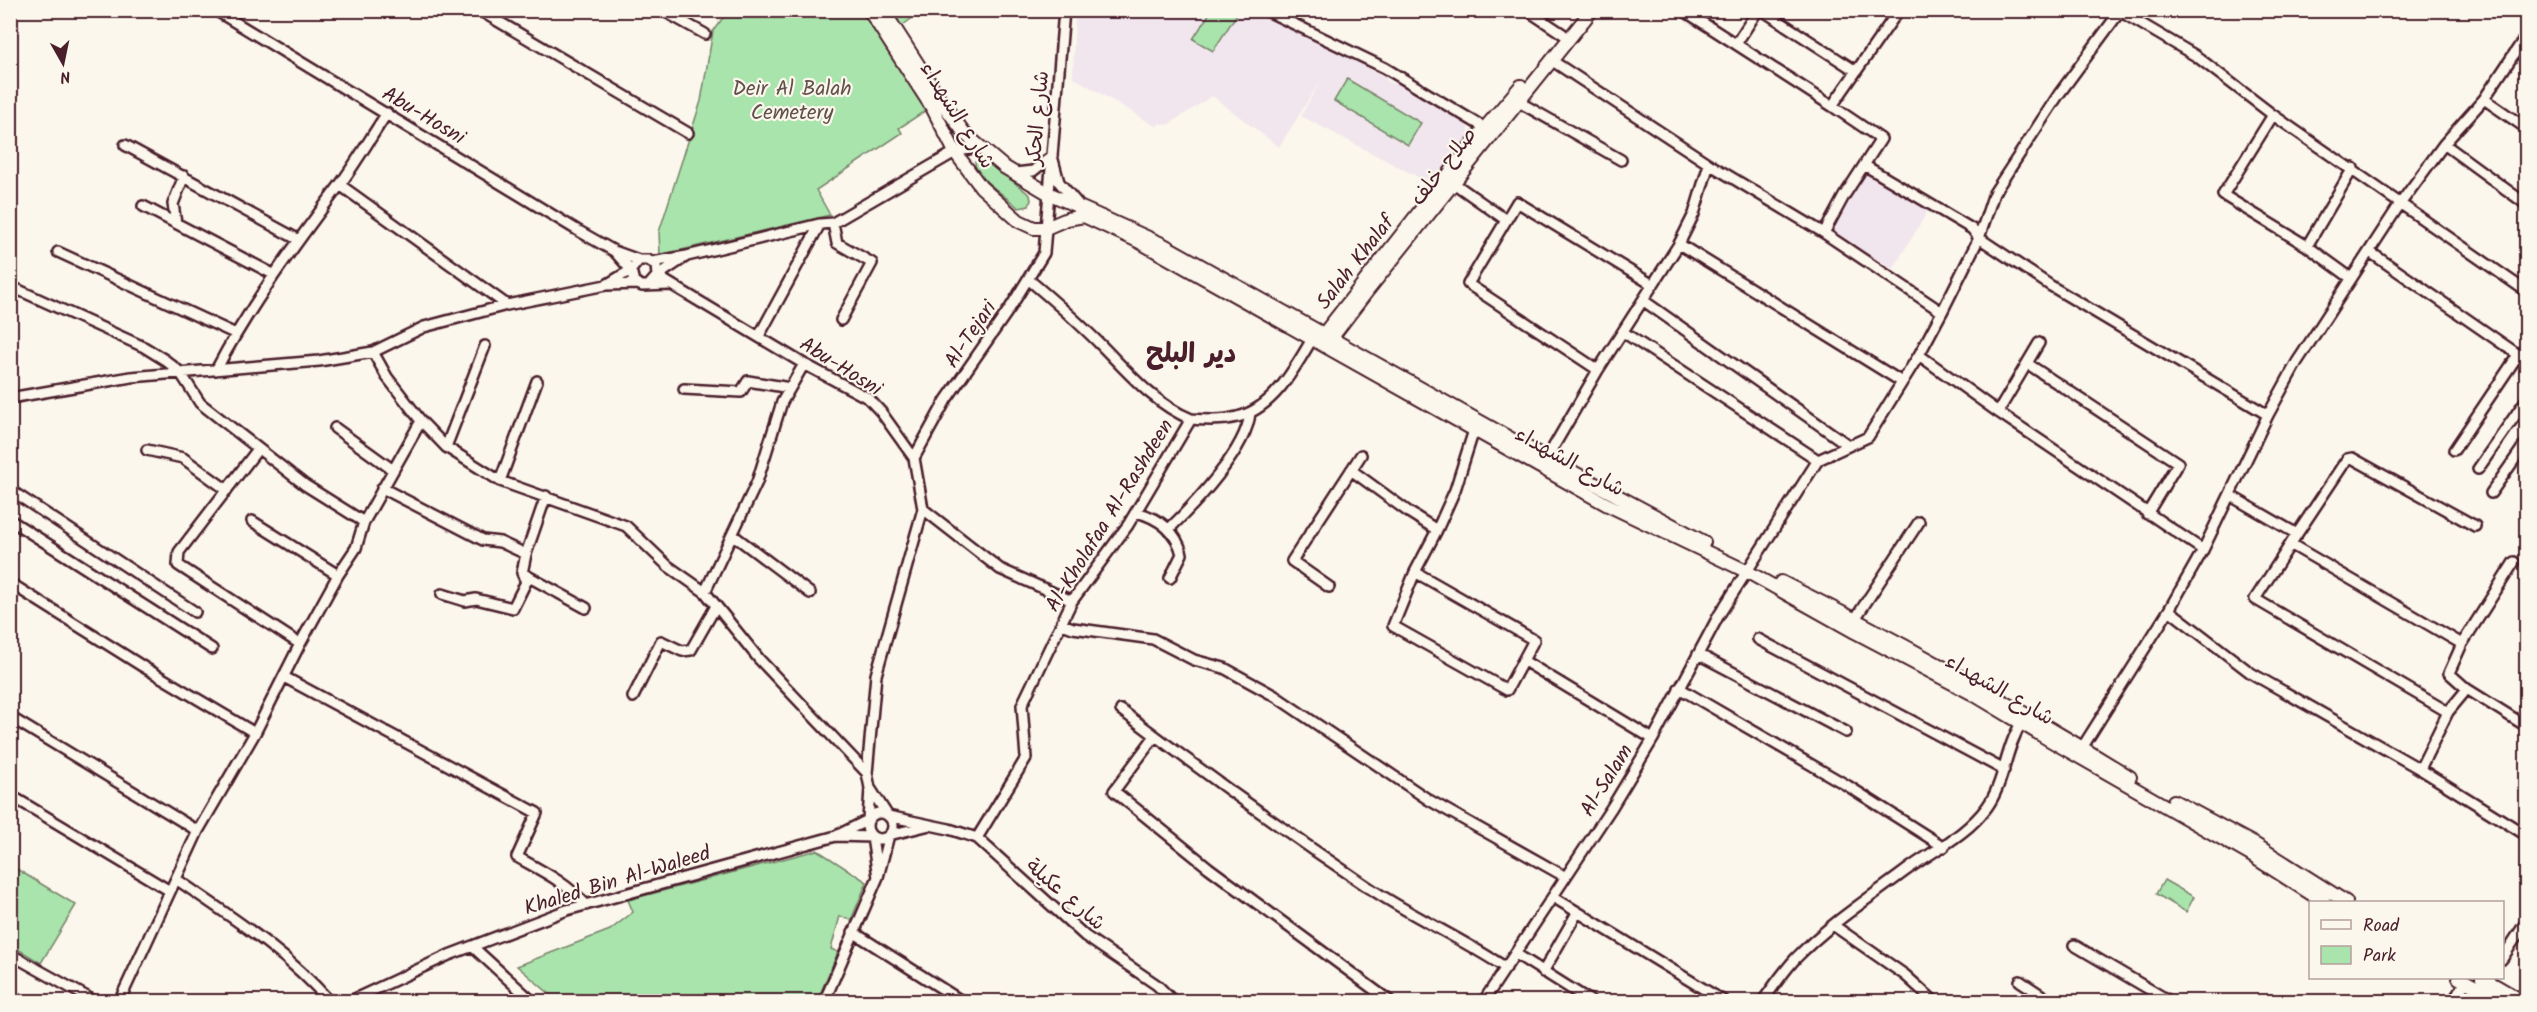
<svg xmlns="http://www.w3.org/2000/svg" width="2537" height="1012" font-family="Kalam,'Playpen Sans Arabic',sans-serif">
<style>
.built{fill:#f1e6ed}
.green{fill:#a8e4ab;stroke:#79826b;stroke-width:1.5}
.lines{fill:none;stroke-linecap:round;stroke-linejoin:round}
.minor-casing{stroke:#4a1f2b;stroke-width:14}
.major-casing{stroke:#4a1f2b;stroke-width:16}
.minor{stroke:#fbf7ec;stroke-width:9}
.major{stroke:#fbf7ec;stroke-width:12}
.labels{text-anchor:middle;stroke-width:4.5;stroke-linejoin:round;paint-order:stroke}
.park-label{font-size:21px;fill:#62504b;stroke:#fbf7ec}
.street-label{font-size:21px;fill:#4a1f2b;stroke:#fbf7ec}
.district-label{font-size:27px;font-weight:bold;fill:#4a1f2b;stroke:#fbf7ec}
</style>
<rect width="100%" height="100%" fill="#fbf7ec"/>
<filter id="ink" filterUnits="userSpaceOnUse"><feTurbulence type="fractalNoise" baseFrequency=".0167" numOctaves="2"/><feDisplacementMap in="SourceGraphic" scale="12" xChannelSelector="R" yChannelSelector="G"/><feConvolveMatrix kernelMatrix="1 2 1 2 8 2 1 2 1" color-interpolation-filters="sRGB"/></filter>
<g filter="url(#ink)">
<path class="built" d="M 1075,11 L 1259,11 L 1386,77 L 1387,81 L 1392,84 L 1397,82 L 1461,115 L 1465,120 L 1472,139 L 1433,185 L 1301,116 L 1322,78 L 1279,147 L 1212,96 L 1168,125 L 1159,123 L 1157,127 L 1073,77 Z
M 1865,168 L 1931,206 L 1893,269 L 1829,232 Z"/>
<path class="green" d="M 728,11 L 864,11 L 928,109 L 899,128 L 902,133 L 816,190 L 830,215 L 660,255 L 659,232 L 701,101 L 713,31 Z
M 888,11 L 922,11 L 899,28 Z
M 1211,11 L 1239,11 L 1213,51 L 1193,39 Z
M 1347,79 L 1421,123 L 1408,145 L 1334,101 Z
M 980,160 L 986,160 L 1030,195 L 1031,200 L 1029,206 L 1019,208 L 976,173 L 975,162 Z
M 817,850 L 867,882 L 851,920 L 840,916 L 831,949 L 838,952 L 817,1001 L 558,1001 L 517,966 L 610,930 L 633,912 L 628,900 Z
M 10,865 L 76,905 L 41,963 L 11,945 Z
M 2164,880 L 2194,897 L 2186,912 L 2156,894 Z"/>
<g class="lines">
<g class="minor-casing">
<path id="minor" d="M 215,10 L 577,230 L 614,251 L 639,260
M 479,10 L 688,133
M 662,10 L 705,34
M 1265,10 L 1385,68 L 1485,128
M 1527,10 L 1563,34
M 1683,10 L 1832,106 L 1899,10
M 1762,10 L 1856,71
M 2118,10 L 2196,56 L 2273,115 L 2526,291
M 1736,44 L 1758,10
M 1551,60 L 1709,164 L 1824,233 L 1942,312
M 2484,99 L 2526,128
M 1519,102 L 1621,160
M 2273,115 L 2223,195 L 2307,246 L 2351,278
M 2444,144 L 2526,204
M 125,145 L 299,240
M 1864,165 L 1972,229 L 1979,238 L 2051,286 L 2268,415
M 1015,173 L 1033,171 L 1052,156 L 1059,182 L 1077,203
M 1455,184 L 1506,220
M 340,185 L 507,305
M 143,206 L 273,274
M 176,223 L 173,204 L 184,176
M 833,223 L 837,243 L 872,263 L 841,320
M 1824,233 L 1844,196 L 1881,139 L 1832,106
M 1679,244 L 1902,382
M 2307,246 L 2353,168
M 58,252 L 236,334
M 2370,252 L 2526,360
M 687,256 L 657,276 L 804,364 L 868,398 L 881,412 L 914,458 L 923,509 L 876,675 L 867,773 L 870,788 L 868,820 L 836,836 L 872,837 L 878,877 L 889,835 L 930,825 L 888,816 L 870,788
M 652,262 L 687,256 L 820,224 L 833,223 L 955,152 L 978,147
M 1028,279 C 1053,300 1077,321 1100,344 C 1127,371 1154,404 1191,419
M 650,284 L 657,276 L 656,265 L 648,260 L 639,260 L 631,270 L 634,282 L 642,286 L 670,285
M 606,285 L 631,270 L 615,252
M 1653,285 L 1517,202 L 1468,284 L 1598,370 L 1679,244 L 1694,214 L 1709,164
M 10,286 L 144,347 L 165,360 L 180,372 L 200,403 L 305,485 L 364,522
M 1644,301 L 1848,445
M 1623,332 L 1818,460
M 759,336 L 820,224
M 373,352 L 387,377 L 421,421 L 446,447 L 500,481 L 626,526 L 668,566 L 705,592 L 759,659 L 867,773
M 1919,355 L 1998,412 L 2203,550
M 2028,364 L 2178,463 L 2147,514
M 216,370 C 251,304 294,246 339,186 C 356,163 371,137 387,113
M 684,389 L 741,392 L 748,381 L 790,388
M 10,398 L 131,377 L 319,361 L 373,352 L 424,327 L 507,305 L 606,285 L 638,284
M 1998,412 L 2039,343
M 335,428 L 393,470
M 446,447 L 485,346
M 258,449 L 179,552 L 178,565 L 300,644
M 147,450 L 183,458 L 227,490
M 2454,450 L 2518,355
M 914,458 L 946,400 L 1010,308 L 1044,253 L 1064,10
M 1547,458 L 1598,370
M 2478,469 L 2526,400
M 1351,470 L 1410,513 L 1437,530
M 500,481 L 537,381
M 382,488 L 483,540 L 500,542 L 526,554
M 10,490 L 195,612
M 2491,493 L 2526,443
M 2231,496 L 2297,534 L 2347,459 L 2352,458 L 2475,526
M 923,509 L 1000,569 L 1072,601
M 1136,512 C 1159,518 1176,530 1182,554 L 1170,578
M 10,520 L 212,649
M 252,521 L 338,575
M 1169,529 C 1195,504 1247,449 1250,413
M 2297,534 L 2255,599 L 2448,712
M 733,535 L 810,593
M 2292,545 L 2462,644
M 1415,572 L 1534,640 L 1507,690 L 1393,626 L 1415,572 L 1437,530 L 1455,490 L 1474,430
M 522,573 L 586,608
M 10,583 L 142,666 L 255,733
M 1329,587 L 1292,561 L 1361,455
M 705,592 L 757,482 L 782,402 L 804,364
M 442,594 L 465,601 L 476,599 L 513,608 L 526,582 L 522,573 L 526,554 L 546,496
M 2169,610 L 2251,673 L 2420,769 L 2526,835
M 1855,619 L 1919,522
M 1062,624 L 1073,628 L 1153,639 L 1194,660 L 1224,668 L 1275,696 L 1429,800 L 1564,876
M 1758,639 L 2004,770
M 1698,654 L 1846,732
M 1524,661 L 1653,739
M 284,677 L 537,813 L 517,857 C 542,871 567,883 586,905
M 1679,688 L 1848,786 L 1944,847
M 2467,689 L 2449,673 L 2462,644 L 2514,562
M 633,697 L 661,641 L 682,651 L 691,650 L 716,606
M 1121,710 C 1200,770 1282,829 1365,885 C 1409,915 1461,938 1506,968
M 10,717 L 198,831
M 1155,736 L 1114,791 L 1209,868 L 1391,1002
M 2080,751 L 2169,610 L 2203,550 L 2268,415 L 2297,362 L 2400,204 L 2444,144 L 2484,99 L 2526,36
M 2420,769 L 2448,712 L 2467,689 L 2526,726
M 10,795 L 170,891
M867 826a13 13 0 1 1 26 0a13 13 0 1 1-26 0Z
M 930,825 L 949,829 L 977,838 L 1085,936 L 1157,985 L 1174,1002
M 977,838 L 1026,758 L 1022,705 L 1072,601 L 1128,525 L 1191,419 C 1206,420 1222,421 1237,417 C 1273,409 1295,368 1312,339
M 176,879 C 230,916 287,952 330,1002
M 1553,897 L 1725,1002
M 1833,925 L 1905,975 L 1935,1002
M 853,932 L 963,1002
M 2074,945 L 2171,1002
M 473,947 L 533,1002
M 10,954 L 96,1002
M 1516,954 L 1592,1002
M 2502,959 L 2526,922
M 1543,972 L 1577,913
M 2020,981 L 2052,1002
M 119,1002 L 198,831 L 255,733 L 300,644 L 338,575 L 356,548 L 364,522 L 421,421
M 348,1002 L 449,955 L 567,910 L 836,836
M 824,1002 L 878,877
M 1483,1002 L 1612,807 L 1653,739 L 1719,615 L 1818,460 L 1868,437 L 1919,355 L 1942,312 L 1979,238 L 1994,193 L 2059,94 L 2121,10
M 1762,1002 C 1773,987 1784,971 1796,958 C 1828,925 1868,899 1904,872 C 1933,850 1965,837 1987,807 C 2005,782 2005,748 2022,722
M 2452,1002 L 2467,981"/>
</g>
<g class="major-casing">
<path id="major" d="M 869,10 L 933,109 L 955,152 L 981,187 L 1019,221 L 1034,228 L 1046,228 L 1067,219 L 1084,216 L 1138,241 L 1606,504 L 1746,571 L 1855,632 L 1973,694 L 2048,739 L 2249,854 L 2324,902
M 883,10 L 946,108 L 965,134 L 1004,167 L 1048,193 L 1162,244 L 1513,440 L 1704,542
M 1319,340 L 1485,128 L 1521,86
M 1326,345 L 1368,290 L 1592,10
M 1781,582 C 1900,641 2017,707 2130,777
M 2174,801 L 2256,845 L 2346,902
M 2459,978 L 2504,1002
M 2482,978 L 2515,997 L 2516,1002"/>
</g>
<use href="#minor" class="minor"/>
<use href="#major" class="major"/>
</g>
</g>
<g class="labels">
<g class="park-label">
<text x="792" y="95">Deir Al Balah<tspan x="792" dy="24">Cemetery</tspan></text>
</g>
<g class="street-label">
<text transform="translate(424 115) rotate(31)" y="7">Abu-Hosni</text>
<text transform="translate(958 115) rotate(58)" y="7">شارع الشهداء</text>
<text transform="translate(1037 118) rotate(-85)" y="7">شارع الحكر</text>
<text transform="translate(1443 166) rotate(-52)" y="7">صلاح خلف</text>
<text transform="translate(1355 262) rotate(-52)" y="7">Salah Khalaf</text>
<text transform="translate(970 334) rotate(-56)" y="7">Al-Tejari</text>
<text transform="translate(841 366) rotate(32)" y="7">Abu-Hosni</text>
<text transform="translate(1570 461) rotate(29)" y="7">شارع الشهداء</text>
<text transform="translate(1109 515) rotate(-58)" y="7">Al-Kholafaa Al-Rashdeen</text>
<text transform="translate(2000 689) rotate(30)" y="7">شارع الشهداء</text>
<text transform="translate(1606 780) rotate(-58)" y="7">Al-Salam</text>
<text transform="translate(617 880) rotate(-17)" y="7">Khaled Bin Al-Waleed</text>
<text transform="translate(1066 894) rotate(41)" y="7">شارع عكيلة</text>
</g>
<g class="district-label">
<text x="1191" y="362">دير البلح</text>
</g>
</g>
<rect width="2537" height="1012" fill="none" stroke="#fbf7ec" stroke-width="36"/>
<rect x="18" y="18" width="2501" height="976" fill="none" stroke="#4a1f2b" stroke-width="2" filter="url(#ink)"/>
<rect x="2309" y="901" width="195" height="78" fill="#fbf7ec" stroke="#b4a19f" stroke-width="1.5"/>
<rect x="2321" y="920" width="30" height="9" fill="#fbf7ec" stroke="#b4a19f" stroke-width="1.5"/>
<text x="2363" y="931" font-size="18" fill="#4a1f2b">Road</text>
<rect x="2321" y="946" width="30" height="18" fill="#a8e4ab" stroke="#b4a19f" stroke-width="1.5"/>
<text x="2363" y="961" font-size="18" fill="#4a1f2b">Park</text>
<g transform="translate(63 63) rotate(171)" stroke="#fbf7ec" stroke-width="4.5" paint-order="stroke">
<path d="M0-4.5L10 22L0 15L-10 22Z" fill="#4a1f2b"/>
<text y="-9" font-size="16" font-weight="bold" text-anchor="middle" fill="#4a1f2b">N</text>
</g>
</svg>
